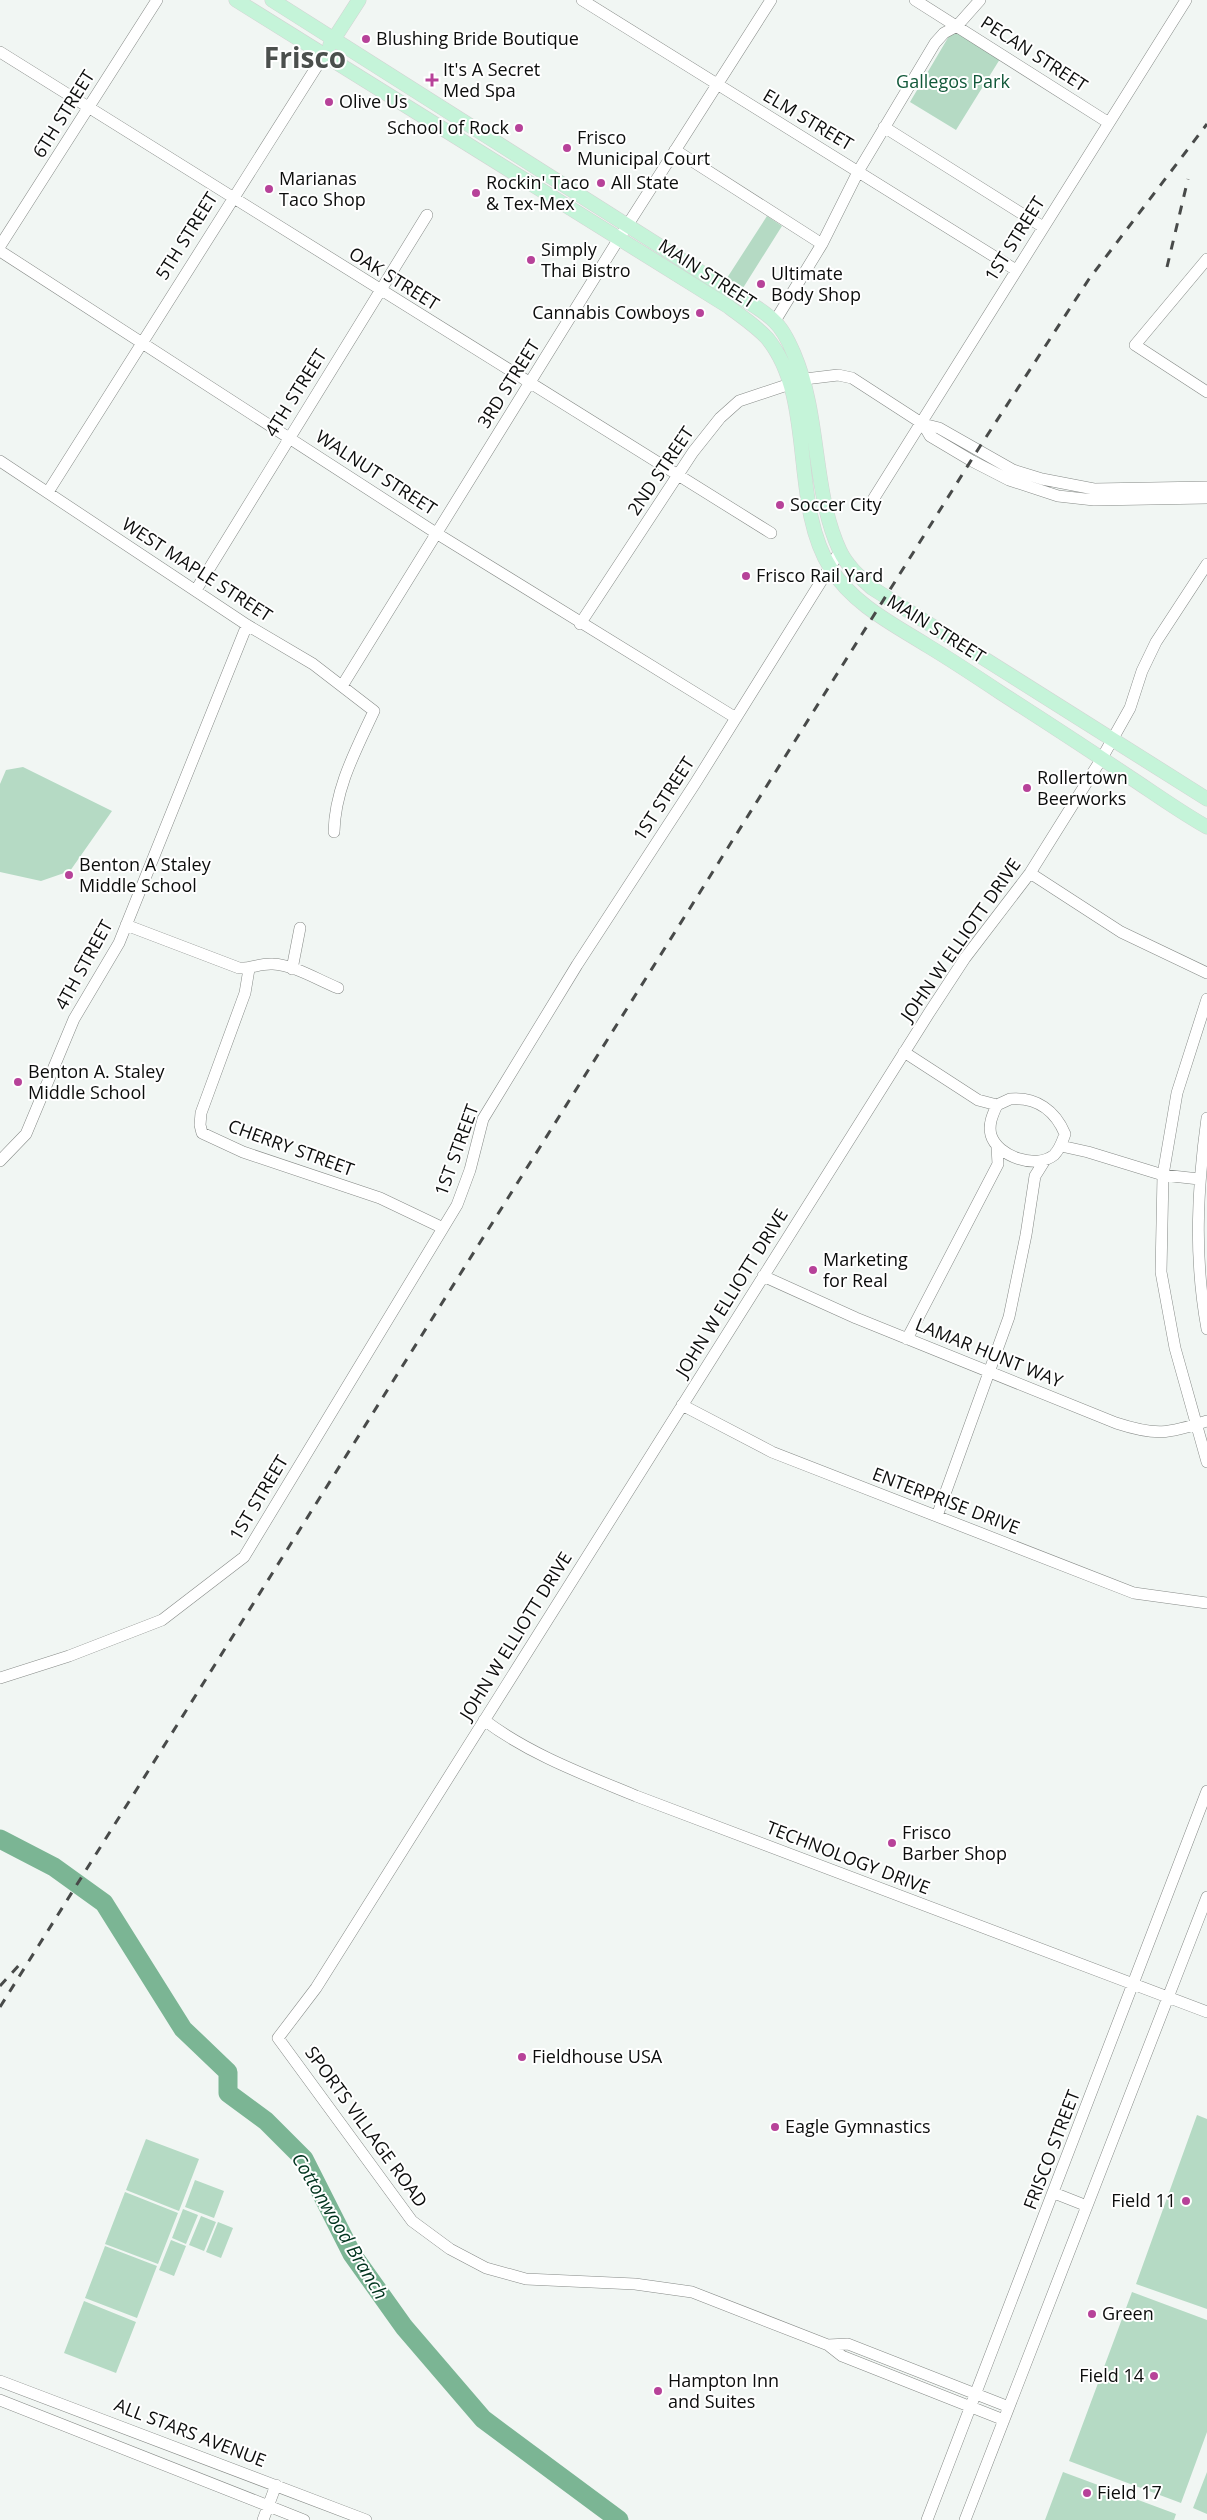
<svg xmlns="http://www.w3.org/2000/svg" width="1207" height="2520" font-family="'Open Sans',sans-serif">
<style>
.green{fill:#b5dac4}
.lines{fill:none;stroke-linecap:round;stroke-linejoin:round}
.river{stroke:#7bb594;stroke-width:19}
.minor-casing{stroke:#868a87;stroke-width:12}
.major-casing{stroke:#d3d3d3;stroke-width:15}
.minor{stroke:#fff;stroke-width:11}
.major{stroke:#c5f4d9;stroke-width:14}
.rail{stroke:#484a49;stroke-width:3;stroke-dasharray:9 9;stroke-linecap:butt}
.poi-dot{fill:#b74299;stroke:#fff;stroke-width:2}
.labels{text-anchor:middle;stroke-width:4;stroke-linejoin:round;paint-order:stroke}
.poi-label{font-size:18px;fill:#0c0d0c;stroke:#fff;text-anchor:start}
.street-label{font-size:18px;fill:#0c0d0c;stroke:#fff}
.park-label{font-size:18px;fill:#115839;stroke:#fff}
.water-label{font-size:19px;font-style:italic;fill:#01341e;stroke:#fff}
.town-label{font-size:28px;font-weight:bold;fill:#4b4f4d;stroke:#fff}
</style>
<rect width="100%" height="100%" fill="#f1f6f3"/>
<path class="green" d="M 952,31 L 956,31 L 1000,59 L 956,130 L 910,102 Z
M 767,216 L 782,226 L 743,288 L 727,278 Z
M 23,767 L 112,811 L 70,871 L 41,881 L 0,872 L 0,784 L 6,770 Z
M 1197,2115 L 1207,2119 L 1207,2309 L 1136,2284 Z
M 146,2139 L 199,2159 L 179,2211 L 126,2190 Z
M 195,2180 L 224,2191 L 214,2218 L 185,2207 Z
M 125,2192 L 178,2213 L 158,2264 L 105,2244 Z
M 183,2209 L 198,2215 L 186,2244 L 172,2238 Z
M 201,2216 L 216,2222 L 204,2251 L 189,2245 Z
M 218,2222 L 233,2228 L 221,2258 L 206,2252 Z
M 171,2240 L 186,2246 L 174,2276 L 159,2270 Z
M 105,2246 L 157,2266 L 137,2318 L 85,2298 Z
M 1132,2292 L 1207,2320 L 1207,2432 L 1181,2503 L 1069,2461 Z
M 84,2301 L 136,2322 L 116,2373 L 64,2353 Z
M 1063,2472 L 1176,2514 L 1174,2520 L 1045,2520 Z
M 1207,2472 L 1207,2514 L 1193,2508 Z"/>
<g class="lines">
<path class="river" d="M 0,1839 L 54,1867 L 104,1903 L 183,2029 L 228,2072 L 228,2093 L 266,2121 L 304,2159 L 352,2254 L 404,2327 L 483,2419 L 619,2520"/>
<g class="minor-casing">
<path id="minor" d="M 582,0 L 1016,270
M 915,0 L 1109,123
M 0,52 L 771,533
M 884,127 L 1043,227
M 675,150 L 822,244
M 0,246 L 157,0
M 0,251 L 436,533 L 736,718
M 1207,259 L 1135,345 L 1207,392
M 775,321 L 822,244 L 859,170 L 935,43 L 944,33 L 957,26 L 980,0
M 923,424 L 930,436 L 972,461 L 1009,480 L 1058,496 L 1094,500 L 1207,498
M 0,461 L 247,625 L 313,664 L 374,711 C 356,750 335,788 334,832
M 48,492 L 324,55
M 874,498 L 1186,0
M 196,590 L 427,215
M 580,624 L 693,452 L 720,418 L 739,401 L 805,379 L 838,375 L 852,378 L 923,424 L 939,428 L 1013,470 L 1042,479 L 1094,489 L 1207,487
M 342,686 L 618,240 L 771,0
M 1030,873 L 1121,932 L 1207,973
M 126,925 L 239,968 C 251,969 260,963 273,964 C 294,965 318,980 338,988
M 249,969 L 245,993 L 201,1113 L 200,1125 L 202,1133 L 243,1152 L 380,1198 L 443,1228
M 292,969 L 300,928
M 1207,999 L 1177,1093 L 1163,1175 L 1161,1272 L 1175,1348 L 1207,1462
M 904,1052 L 978,1100 L 997,1105
M 1010,1099 C 1036,1097 1055,1110 1065,1134 C 1062,1142 1060,1149 1054,1155 C 1036,1170 997,1156 991,1135 C 988,1124 993,1114 997,1105 Z
M 1207,1118 C 1197,1190 1194,1258 1207,1329
M 1061,1146 L 1088,1152 L 1163,1175 L 1199,1179
M 0,1161 L 26,1134 L 74,1019 L 119,943 L 247,625
M 763,1276 L 856,1318 L 1116,1423 C 1156,1436 1168,1434 1207,1421
M 907,1339 L 998,1164 L 997,1147
M 682,1405 L 772,1452 L 1134,1593 L 1207,1603
M 937,1516 L 1009,1317 L 1026,1235 L 1035,1176 L 1045,1160
M 0,1678 L 69,1656 L 162,1620 L 244,1557 L 457,1205 L 470,1170 L 483,1119 L 577,965 L 696,782 L 840,551
M 484,1720 C 529,1754 583,1774 636,1796 L 1207,2012
M 1054,2193 L 1087,2206
M 828,2345 L 848,2344 L 1009,2407
M 0,2381 L 366,2520
M 0,2400 L 304,2520
M 1004,2420 L 842,2356 L 828,2345 L 692,2292 L 635,2284 L 526,2279 L 486,2268 L 450,2249 L 412,2221 L 278,2038 L 316,1988 L 929,1013 L 965,958 L 1030,873 L 1102,758 L 1130,708 L 1142,671 L 1156,642 L 1207,564
M 263,2520 L 276,2485
M 927,2520 L 1207,1791
M 965,2520 L 1207,1897"/>
</g>
<g class="major-casing">
<path id="major" d="M 236,0 L 729,307 C 742,317 756,326 767,338 C 817,399 789,503 831,569 C 854,605 893,624 928,646 C 953,661 977,677 1001,693 C 1043,720 1086,748 1128,776 C 1154,793 1180,812 1207,827
M 272,0 L 756,307 C 762,311 769,316 774,321 C 783,329 789,342 794,354 C 821,417 812,491 840,551 C 847,566 860,577 872,588 L 1207,799
M 330,45 L 359,0"/>
</g>
<use href="#minor" class="minor"/>
<use href="#major" class="major"/>
<path class="rail" d="M 1167,267 L 1188,179
M 0,1986 L 21,1963
M 0,2007 L 977,451 L 1089,279 L 1207,124"/>
</g>
<g class="poi-dot">
<circle cx="366" cy="39" r="5"/>
<path d="M429.5 72.5h5v5h5v5h-5v5h-5v-5h-5v-5h5z"/>
<circle cx="329" cy="102" r="5"/>
<circle cx="519" cy="128" r="5"/>
<circle cx="567" cy="148" r="5"/>
<circle cx="601" cy="183" r="5"/>
<circle cx="269" cy="189" r="5"/>
<circle cx="476" cy="193" r="5"/>
<circle cx="531" cy="260" r="5"/>
<circle cx="761" cy="284" r="5"/>
<circle cx="700" cy="313" r="5"/>
<circle cx="780" cy="505" r="5"/>
<circle cx="746" cy="576" r="5"/>
<circle cx="1027" cy="788" r="5"/>
<circle cx="69" cy="875" r="5"/>
<circle cx="18" cy="1082" r="5"/>
<circle cx="813" cy="1270" r="5"/>
<circle cx="892" cy="1843" r="5"/>
<circle cx="522" cy="2057" r="5"/>
<circle cx="775" cy="2127" r="5"/>
<circle cx="1186" cy="2201" r="5"/>
<circle cx="1092" cy="2314" r="5"/>
<circle cx="1154" cy="2376" r="5"/>
<circle cx="658" cy="2391" r="5"/>
<circle cx="1087" cy="2493" r="5"/>
</g>
<g class="labels">
<g class="poi-label">
<text x="376" y="45">Blushing Bride Boutique</text>
<text x="443" y="76">It's A Secret<tspan x="443" dy="21">Med Spa</tspan></text>
<text x="339" y="108">Olive Us</text>
<text x="509" y="134" text-anchor="end">School of Rock</text>
<text x="577" y="144">Frisco<tspan x="577" dy="21">Municipal Court</tspan></text>
<text x="279" y="185">Marianas<tspan x="279" dy="21">Taco Shop</tspan></text>
<text x="486" y="189">Rockin' Taco<tspan x="486" dy="21">&amp; Tex-Mex</tspan></text>
<text x="611" y="189">All State</text>
<text x="541" y="256">Simply<tspan x="541" dy="21">Thai Bistro</tspan></text>
<text x="771" y="280">Ultimate<tspan x="771" dy="21">Body Shop</tspan></text>
<text x="690" y="319" text-anchor="end">Cannabis Cowboys</text>
<text x="790" y="511">Soccer City</text>
<text x="756" y="582">Frisco Rail Yard</text>
<text x="1037" y="784">Rollertown<tspan x="1037" dy="21">Beerworks</tspan></text>
<text x="79" y="871">Benton A Staley<tspan x="79" dy="21">Middle School</tspan></text>
<text x="28" y="1078">Benton A. Staley<tspan x="28" dy="21">Middle School</tspan></text>
<text x="823" y="1266">Marketing<tspan x="823" dy="21">for Real</tspan></text>
<text x="902" y="1839">Frisco<tspan x="902" dy="21">Barber Shop</tspan></text>
<text x="532" y="2063">Fieldhouse USA</text>
<text x="785" y="2133">Eagle Gymnastics</text>
<text x="1176" y="2207" text-anchor="end">Field 11</text>
<text x="1102" y="2320">Green</text>
<text x="1144" y="2382" text-anchor="end">Field 14</text>
<text x="668" y="2387">Hampton Inn<tspan x="668" dy="21">and Suites</tspan></text>
<text x="1097" y="2499">Field 17</text>
</g>
<g class="street-label">
<text transform="translate(1034 54) rotate(33)" y="6">PECAN STREET</text>
<text transform="translate(64 114) rotate(-58)" y="6">6TH STREET</text>
<text transform="translate(808 120) rotate(31)" y="6">ELM STREET</text>
<text transform="translate(187 236) rotate(-58)" y="6">5TH STREET</text>
<text transform="translate(1015 239) rotate(-58)" y="6">1ST STREET</text>
<text transform="translate(707 274) rotate(33)" y="6">MAIN STREET</text>
<text transform="translate(394 279) rotate(32)" y="6">OAK STREET</text>
<text transform="translate(509 384) rotate(-58)" y="6">3RD STREET</text>
<text transform="translate(296 393) rotate(-58)" y="6">4TH STREET</text>
<text transform="translate(661 471) rotate(-56)" y="6">2ND STREET</text>
<text transform="translate(376 473) rotate(33)" y="6">WALNUT STREET</text>
<text transform="translate(197 570) rotate(33)" y="6">WEST MAPLE STREET</text>
<text transform="translate(936 629) rotate(32)" y="6">MAIN STREET</text>
<text transform="translate(664 799) rotate(-57)" y="6">1ST STREET</text>
<text transform="translate(961 940) rotate(-55)" y="6">JOHN W ELLIOTT DRIVE</text>
<text transform="translate(84 965) rotate(-61)" y="6">4TH STREET</text>
<text transform="translate(291 1148) rotate(20)" y="6">CHERRY STREET</text>
<text transform="translate(457 1150) rotate(-70)" y="6">1ST STREET</text>
<text transform="translate(732 1293) rotate(-58)" y="6">JOHN W ELLIOTT DRIVE</text>
<text transform="translate(989 1353) rotate(22)" y="6">LAMAR HUNT WAY</text>
<text transform="translate(259 1498) rotate(-59)" y="6">1ST STREET</text>
<text transform="translate(946 1501) rotate(21)" y="6">ENTERPRISE DRIVE</text>
<text transform="translate(516 1636) rotate(-58)" y="6">JOHN W ELLIOTT DRIVE</text>
<text transform="translate(848 1858) rotate(21)" y="6">TECHNOLOGY DRIVE</text>
<text transform="translate(366 2127) rotate(54)" y="6">SPORTS VILLAGE ROAD</text>
<text transform="translate(1052 2150) rotate(-69)" y="6">FRISCO STREET</text>
<text transform="translate(190 2433) rotate(21)" y="6">ALL STARS AVENUE</text>
</g>
<g class="park-label">
<text x="953" y="88">Gallegos Park</text>
</g>
<g class="water-label">
<text transform="translate(340 2226) rotate(59)" y="7">Cottonwood Branch</text>
</g>
<g class="town-label">
<text x="305" y="68">Frisco</text>
</g>
</g>
</svg>
